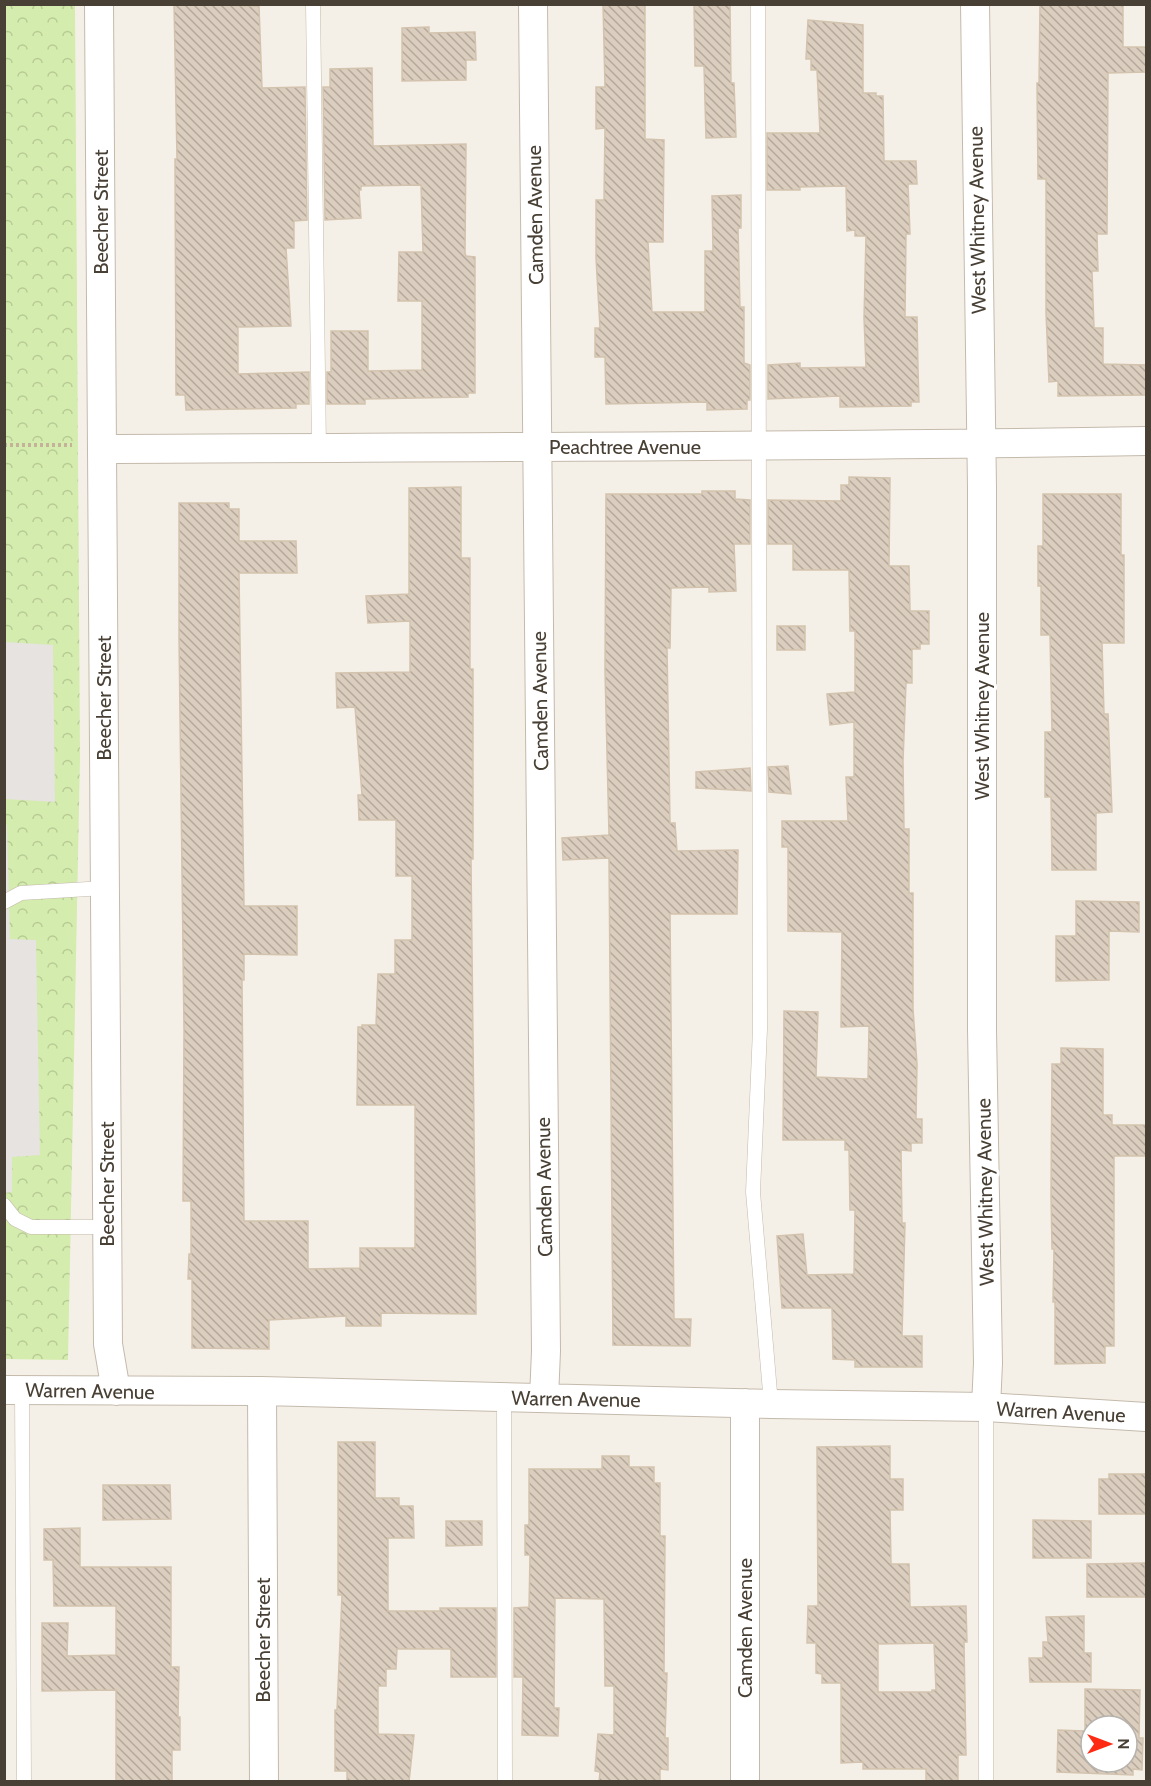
<svg xmlns="http://www.w3.org/2000/svg" width="1151" height="1786" font-family="Cabin,sans-serif">
<style>
.park{fill:url(#park-crowns)}
.parking{fill:#e6e3e0}
.building{fill:url(#building-back-hatch);stroke:#d3c3ae;stroke-width:1.5;fill-rule:evenodd}
.lines{fill:none;stroke-linecap:round;stroke-linejoin:round}
.service-casing{stroke:#c4baac;stroke-width:15}
.minor-casing{stroke:#c4baac;stroke-width:30}
.path{stroke:#c4b299;stroke-width:4;stroke-dasharray:3 3;stroke-linecap:butt}
.service{stroke:#fff;stroke-width:14}
.minor{stroke:#fff;stroke-width:28}
.labels{text-anchor:middle;stroke-width:6;stroke-linejoin:round;paint-order:stroke}
.street-label{font-size:20px;fill:#494035;stroke:#fff}
</style>
<defs>
<pattern id="park-crowns" width="20" height="18" patternUnits="userSpaceOnUse" patternTransform="scale(1.5)"><rect width="20" height="18" fill="#d4ecad"/><path d="M2 6a3 3 0 1 1 6 0M12 15a3 3 0 1 1 6 0" fill="none" stroke="#b8cb95"/></pattern>
<pattern id="building-back-hatch" width="6" height="6" patternUnits="userSpaceOnUse" patternTransform="scale(1.5)"><rect width="6" height="6" fill="#dbcebf"/><path d="M-1 5l2 2M0 0l6 6M5-1l2 2" fill="none" stroke="#b4a99c"/></pattern>
</defs>
<rect width="100%" height="100%" fill="#f5f0e7"/>
<path class="park" d="M 5,5 L 75,5 L 80,757 L 68,1360 L 5,1359 Z"/>
<path class="parking" d="M 5,642 L 53,645 L 55,802 L 5,799 Z
M 4,825 L 7,825 L 10,939 L 36,940 L 40,1155 L 12,1157 L 12,1192 L 5,1193 Z"/>
<path class="building" d="M 174,4 L 259,6 L 262,88 L 305,87 L 307,220 L 294,221 L 294,248 L 286,248 L 291,326 L 238,327 L 238,374 L 309,372 L 309,404 L 296,404 L 296,408 L 186,410 L 185,395 L 176,395 L 175,159 L 177,159 Z
M 603,4 L 645,4 L 645,139 L 664,140 L 663,242 L 648,242 L 652,312 L 705,312 L 705,251 L 713,251 L 712,196 L 741,195 L 741,228 L 738,228 L 740,307 L 744,307 L 744,363 L 750,365 L 750,400 L 747,400 L 747,409 L 707,410 L 707,402 L 606,404 L 605,357 L 595,357 L 595,328 L 600,328 L 596,258 L 596,200 L 604,200 L 605,128 L 596,129 L 596,87 L 605,87 Z
M 694,4 L 730,4 L 731,83 L 734,83 L 736,137 L 706,138 L 704,66 L 695,66 Z
M 1040,4 L 1123,4 L 1123,47 L 1146,47 L 1146,72 L 1108,73 L 1107,234 L 1097,234 L 1098,271 L 1092,271 L 1094,328 L 1103,328 L 1103,364 L 1146,365 L 1146,395 L 1058,396 L 1058,381 L 1049,382 L 1046,313 L 1046,179 L 1038,179 L 1037,83 L 1039,83 Z
M 808,20 L 863,25 L 863,93 L 876,93 L 876,96 L 883,96 L 884,161 L 916,161 L 917,184 L 908,184 L 910,234 L 906,234 L 905,317 L 917,317 L 918,368 L 919,402 L 911,402 L 911,406 L 840,407 L 840,396 L 768,399 L 768,365 L 800,363 L 800,368 L 866,367 L 864,318 L 866,236 L 855,236 L 855,230 L 847,231 L 846,186 L 800,187 L 800,190 L 767,190 L 767,133 L 820,133 L 817,70 L 811,70 L 811,59 L 806,59 Z
M 429,27 L 429,33 L 475,32 L 476,60 L 466,60 L 466,80 L 402,81 L 402,28 Z
M 372,68 L 373,146 L 466,144 L 465,253 L 466,256 L 475,257 L 475,393 L 468,393 L 468,397 L 365,399 L 365,404 L 327,404 L 327,372 L 331,372 L 331,331 L 368,331 L 368,371 L 422,370 L 422,301 L 398,301 L 399,252 L 423,252 L 421,185 L 361,186 L 361,190 L 359,190 L 361,218 L 325,220 L 323,87 L 330,87 L 330,69 Z
M 849,477 L 890,478 L 889,566 L 909,566 L 910,611 L 929,611 L 929,644 L 920,644 L 920,649 L 912,649 L 912,683 L 906,683 L 903,761 L 904,829 L 909,829 L 909,893 L 913,893 L 913,1009 L 917,1064 L 916,1119 L 922,1119 L 922,1143 L 911,1143 L 911,1151 L 901,1150 L 902,1223 L 905,1223 L 902,1336 L 922,1336 L 922,1367 L 855,1367 L 855,1360 L 833,1359 L 832,1308 L 782,1308 L 777,1236 L 803,1234 L 807,1275 L 854,1274 L 855,1210 L 850,1210 L 849,1150 L 845,1150 L 845,1140 L 783,1140 L 784,1011 L 818,1012 L 816,1077 L 868,1079 L 869,1026 L 841,1027 L 842,932 L 788,931 L 788,847 L 782,847 L 782,821 L 848,821 L 846,777 L 854,777 L 854,722 L 830,725 L 827,694 L 855,692 L 855,631 L 850,631 L 849,570 L 793,570 L 793,544 L 768,544 L 768,500 L 841,501 L 841,485 L 849,485 Z
M 461,487 L 461,558 L 470,558 L 470,669 L 473,669 L 473,859 L 471,859 L 476,1314 L 381,1313 L 381,1326 L 346,1326 L 346,1316 L 269,1320 L 269,1349 L 192,1348 L 192,1279 L 188,1279 L 189,1254 L 191,1254 L 191,1201 L 183,1201 L 184,1030 L 179,636 L 179,503 L 229,503 L 229,509 L 239,509 L 239,541 L 296,541 L 297,573 L 239,573 L 244,906 L 297,906 L 297,955 L 244,954 L 244,980 L 242,980 L 244,1221 L 308,1221 L 308,1269 L 360,1268 L 360,1248 L 415,1248 L 415,1105 L 357,1105 L 358,1027 L 362,1027 L 362,1025 L 376,1025 L 378,974 L 395,974 L 395,940 L 412,940 L 412,876 L 396,876 L 396,820 L 359,820 L 358,795 L 362,795 L 355,707 L 337,708 L 336,673 L 410,672 L 410,621 L 368,623 L 366,596 L 409,594 L 409,488 Z
M 702,491 L 735,491 L 735,499 L 750,500 L 750,544 L 734,544 L 736,591 L 709,592 L 709,587 L 671,588 L 670,648 L 667,648 L 670,823 L 675,823 L 677,851 L 738,850 L 737,914 L 670,914 L 674,1319 L 691,1319 L 690,1346 L 613,1345 L 609,858 L 563,860 L 562,838 L 609,835 L 605,671 L 606,494 L 702,494 Z
M 1043,494 L 1121,494 L 1121,555 L 1124,555 L 1124,643 L 1102,643 L 1104,714 L 1108,714 L 1112,812 L 1096,813 L 1096,870 L 1052,870 L 1051,797 L 1045,797 L 1045,732 L 1052,732 L 1050,635 L 1041,635 L 1041,586 L 1038,586 L 1038,546 L 1043,546 Z
M 777,626 L 805,626 L 805,650 L 777,650 Z
M 788,766 L 791,794 L 769,792 L 768,767 Z
M 750,768 L 751,791 L 696,788 L 696,772 Z
M 1076,901 L 1139,902 L 1139,932 L 1109,931 L 1109,980 L 1056,981 L 1056,936 L 1076,936 Z
M 1061,1048 L 1103,1049 L 1103,1115 L 1112,1115 L 1112,1125 L 1146,1125 L 1146,1156 L 1114,1156 L 1114,1346 L 1105,1346 L 1105,1363 L 1055,1364 L 1055,1302 L 1053,1302 L 1054,1249 L 1052,1249 L 1051,1195 L 1052,1064 L 1061,1064 Z
M 338,1442 L 375,1442 L 375,1498 L 399,1498 L 399,1506 L 413,1506 L 414,1538 L 388,1538 L 388,1611 L 440,1611 L 440,1608 L 496,1608 L 496,1677 L 451,1677 L 451,1649 L 397,1649 L 396,1669 L 386,1669 L 386,1686 L 378,1686 L 378,1734 L 414,1735 L 409,1782 L 347,1782 L 347,1771 L 335,1771 L 335,1710 L 337,1710 L 342,1595 L 338,1595 Z
M 890,1446 L 890,1479 L 903,1479 L 903,1510 L 890,1510 L 891,1564 L 909,1564 L 910,1607 L 966,1606 L 967,1642 L 964,1642 L 966,1755 L 958,1755 L 958,1782 L 926,1782 L 926,1769 L 863,1769 L 863,1762 L 841,1763 L 841,1683 L 822,1683 L 822,1674 L 816,1673 L 816,1643 L 807,1643 L 808,1606 L 818,1606 L 817,1447 ZM 934,1643 L 936,1690 L 932,1690 L 932,1692 L 878,1692 L 878,1644 Z
M 602,1456 L 629,1456 L 629,1467 L 654,1467 L 654,1483 L 660,1483 L 660,1536 L 665,1536 L 664,1673 L 667,1673 L 665,1738 L 668,1738 L 668,1770 L 660,1769 L 660,1782 L 599,1782 L 600,1772 L 595,1771 L 598,1734 L 614,1735 L 614,1686 L 605,1686 L 604,1599 L 555,1598 L 554,1708 L 559,1708 L 558,1736 L 522,1735 L 523,1677 L 514,1677 L 514,1608 L 529,1607 L 530,1555 L 525,1555 L 525,1525 L 529,1525 L 529,1469 L 602,1469 Z
M 1109,1474 L 1146,1474 L 1146,1514 L 1099,1514 L 1099,1479 L 1109,1479 Z
M 103,1485 L 170,1485 L 171,1519 L 103,1520 Z
M 1033,1520 L 1091,1521 L 1091,1558 L 1033,1558 Z
M 446,1521 L 482,1521 L 482,1545 L 446,1546 Z
M 80,1528 L 80,1567 L 171,1567 L 171,1667 L 179,1667 L 178,1717 L 180,1717 L 180,1750 L 172,1750 L 172,1782 L 116,1782 L 116,1690 L 42,1691 L 42,1623 L 68,1623 L 67,1656 L 116,1655 L 116,1606 L 54,1606 L 53,1560 L 44,1560 L 44,1529 Z
M 1145,1563 L 1146,1597 L 1087,1597 L 1087,1564 Z
M 1084,1616 L 1084,1653 L 1091,1653 L 1091,1682 L 1030,1682 L 1029,1658 L 1043,1658 L 1043,1642 L 1048,1642 L 1046,1617 Z
M 1085,1689 L 1140,1690 L 1139,1738 L 1143,1738 L 1142,1770 L 1133,1769 L 1133,1775 L 1057,1772 L 1058,1730 L 1085,1731 ZM 1091,1726 L 1127,1726 L 1127,1762 L 1091,1762 Z"/>
<g class="lines">
<g class="service-casing">
<path id="service" d="M 313,4 L 319,448
M 758,4 L 760,1029 L 753,1192 L 771,1404
M 4,902 L 21,893 L 105,888
M 4,1205 L 15,1219 L 31,1227 L 107,1227
M 22,1390 L 24,1782
M 504,1398 L 505,1782
M 986,1407 L 986,1782"/>
</g>
<g class="minor-casing">
<path id="minor" d="M 99,4 L 108,1344 L 116,1391
M 533,4 L 546,1351 L 544,1398
M 975,4 L 982,488 L 982,1030 L 988,1363 L 986,1407
M 103,449 C 451,447 799,447 1146,441
M 4,1390 L 262,1391 L 771,1404 L 986,1407 L 1146,1417
M 262,1391 L 264,1782
M 745,1403 L 745,1782"/>
</g>
<path class="path" d="M 4,445 L 72,445"/>
<use href="#service" class="service"/>
<use href="#minor" class="minor"/>
</g>
<g class="labels">
<g class="street-label">
<text transform="translate(101 212) rotate(-90)" y="7">Beecher Street</text>
<text transform="translate(535 215) rotate(-91)" y="7">Camden Avenue</text>
<text transform="translate(977 220) rotate(-91)" y="7">West Whitney Avenue</text>
<text x="625" y="454">Peachtree Avenue</text>
<text transform="translate(104 698) rotate(-90)" y="7">Beecher Street</text>
<text transform="translate(540 701) rotate(-91)" y="7">Camden Avenue</text>
<text transform="translate(982 706) rotate(-90)" y="7">West Whitney Avenue</text>
<text transform="translate(107 1184) rotate(-90)" y="7">Beecher Street</text>
<text transform="translate(544 1187) rotate(-91)" y="7">Camden Avenue</text>
<text transform="translate(985 1192) rotate(-91)" y="7">West Whitney Avenue</text>
<text transform="translate(90 1391) rotate(1)" y="7">Warren Avenue</text>
<text transform="translate(576 1399) rotate(1)" y="7">Warren Avenue</text>
<text transform="translate(1061 1412) rotate(3)" y="7">Warren Avenue</text>
<text transform="translate(745 1628) rotate(-90)" y="7">Camden Avenue</text>
<text transform="translate(263 1640) rotate(-90)" y="7">Beecher Street</text>
</g>
</g>
<rect width="1151" height="1786" fill="none" stroke="#494035" stroke-width="12"/>
<g transform="translate(1109 1744) rotate(90)"><circle r="28" fill="#ffffff" stroke="#b6b3ae" stroke-width="1.5"/>
<path d="M0-4.5L10 22L0 15L-10 22Z" fill="#ff2a14"/>
<text y="-9" font-size="16" font-weight="bold" text-anchor="middle" fill="#494035">N</text>
</g>
</svg>
